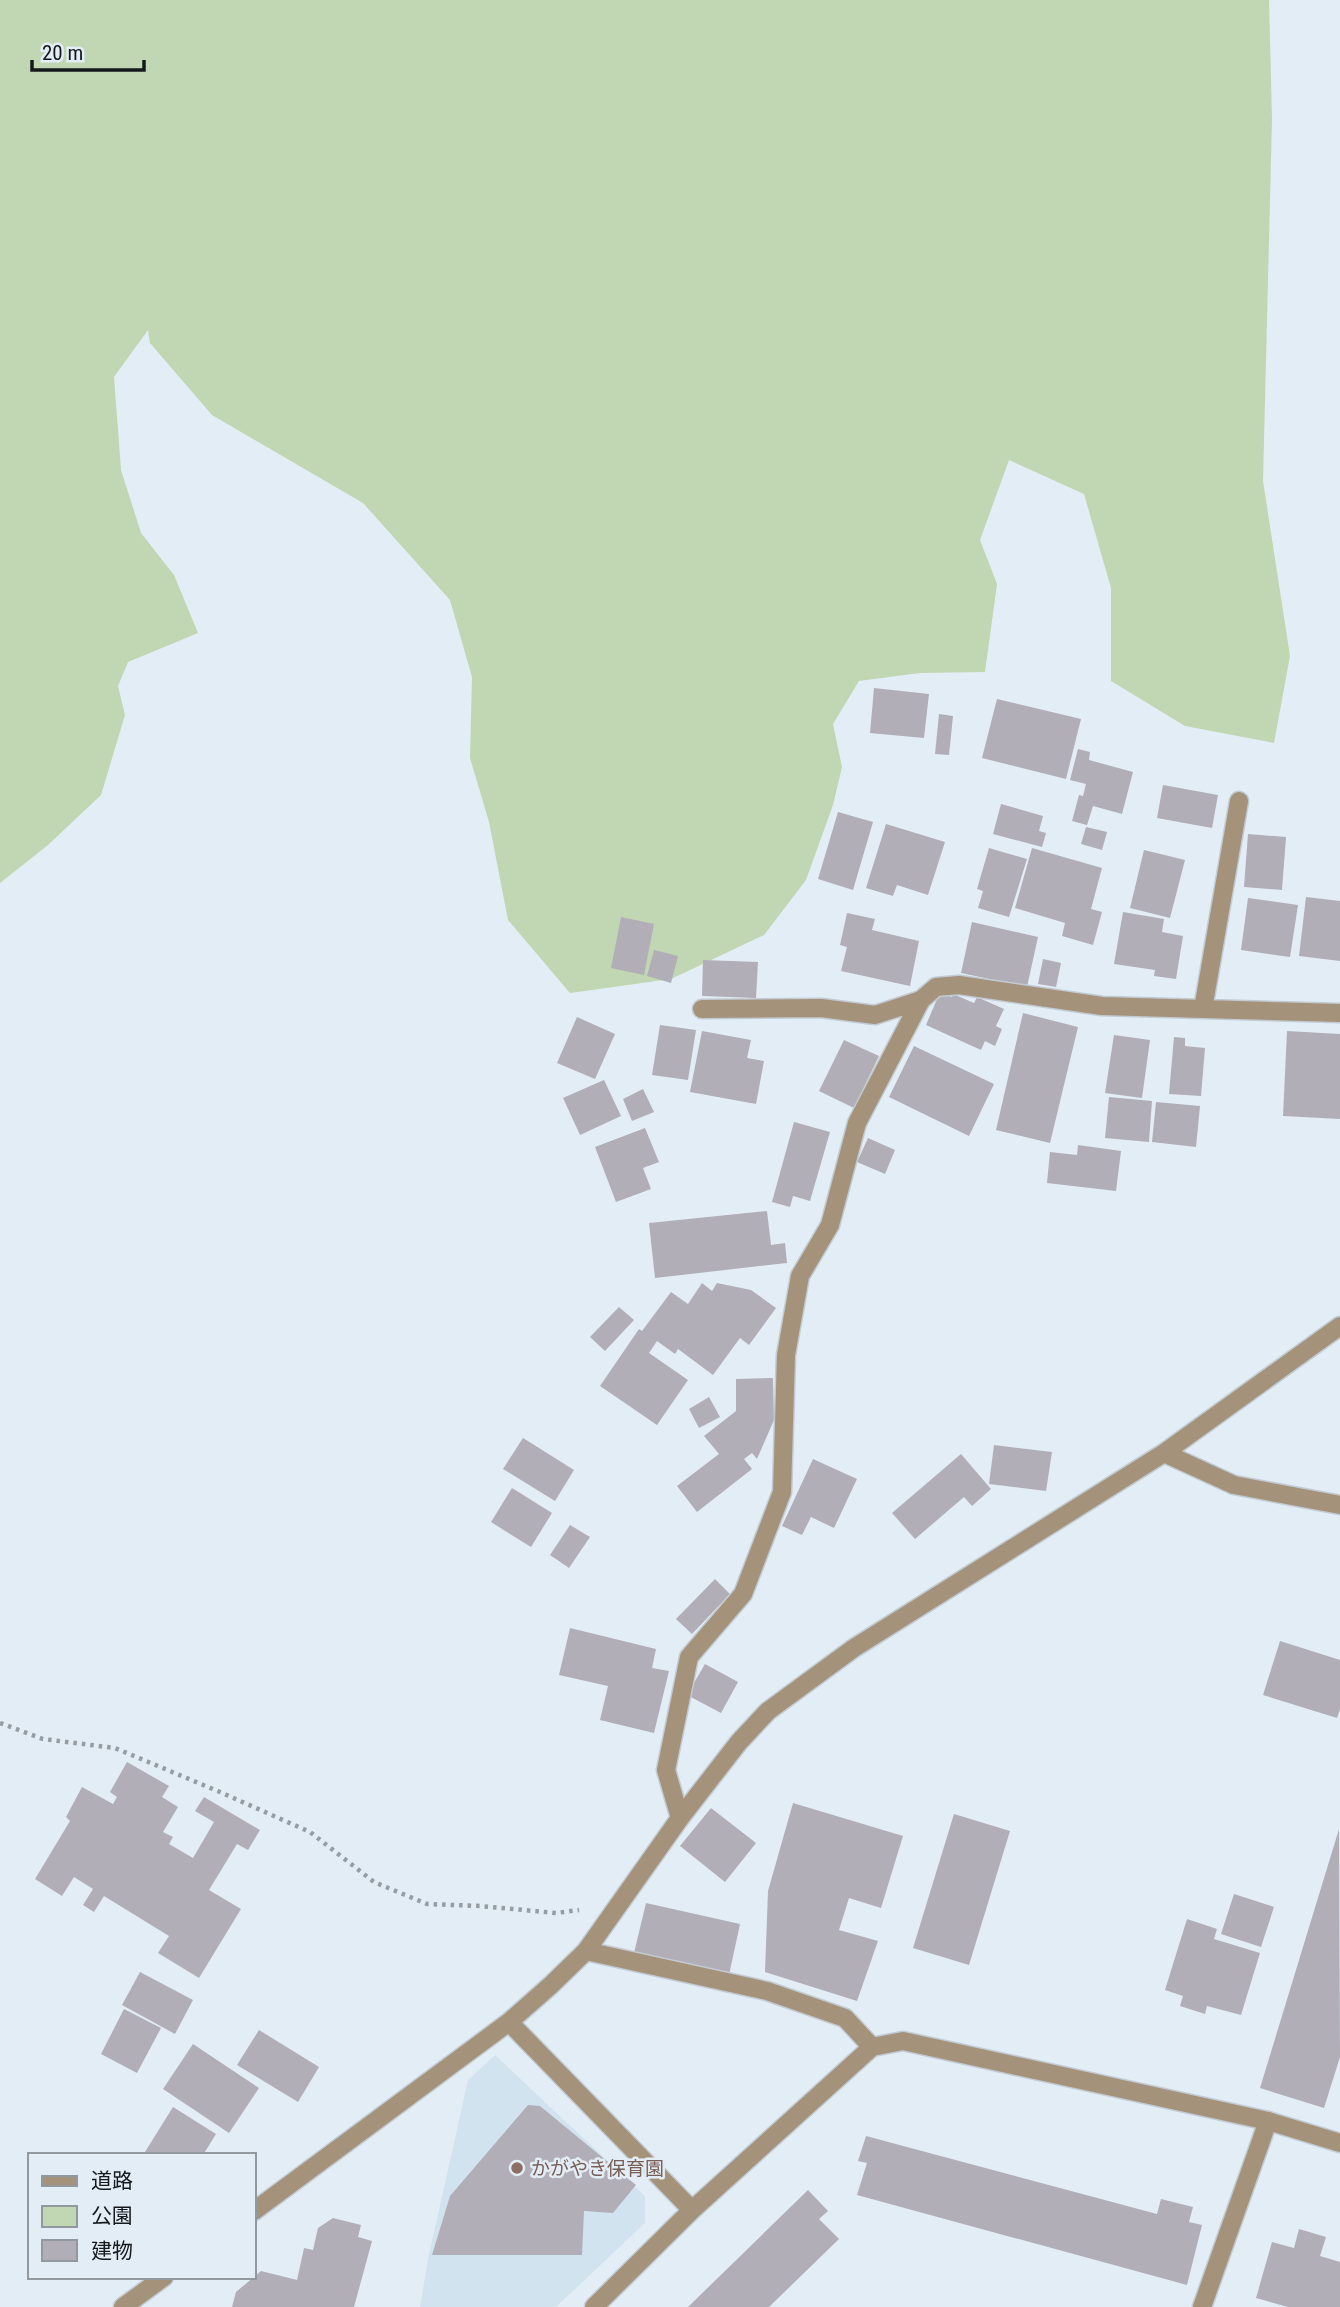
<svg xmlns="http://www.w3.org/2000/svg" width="1340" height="2307" font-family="'Roboto Condensed','Noto Sans JP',sans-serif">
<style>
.built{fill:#d2e3f0}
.green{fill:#c1d6b2}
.building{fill:#b1aeb8}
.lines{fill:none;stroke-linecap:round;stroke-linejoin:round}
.service-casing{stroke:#c2cbd2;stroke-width:21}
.minor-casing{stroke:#c2cbd2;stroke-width:21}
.tertiary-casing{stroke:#c2cbd2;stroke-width:21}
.path{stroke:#959da3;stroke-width:4.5;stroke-dasharray:3.5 5;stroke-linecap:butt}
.service{stroke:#a4927b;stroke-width:18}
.minor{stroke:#a4927b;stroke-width:18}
.tertiary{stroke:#a4927b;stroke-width:18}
.education-dot{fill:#8d6e63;stroke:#e3edf5;stroke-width:2.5}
.labels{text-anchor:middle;stroke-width:5;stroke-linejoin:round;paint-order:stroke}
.education-label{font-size:19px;fill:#785e54;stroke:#e3edf5;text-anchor:start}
</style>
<rect width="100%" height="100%" fill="#e3edf5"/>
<path class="built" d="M 495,2055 L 645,2196 L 645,2223 L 556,2307 L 420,2307 L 428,2259 L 468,2080 Z"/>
<path class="green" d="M 0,0 L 1269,0 L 1272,119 L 1263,481 L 1290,656 L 1274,743 L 1185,726 L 1111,681 L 1111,588 L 1084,494 L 1009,460 L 980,540 L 997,584 L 985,672 L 920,673 L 859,681 L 833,724 L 842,767 L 833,805 L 806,880 L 764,935 L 671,979 L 570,993 L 508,920 L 489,822 L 470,758 L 472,677 L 450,600 L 363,503 L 212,415 L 150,343 L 148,330 L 114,377 L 121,470 L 141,533 L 174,575 L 198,633 L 128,662 L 118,686 L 125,715 L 101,795 L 48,845 L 0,883 Z"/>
<path class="building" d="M 874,688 L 929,694 L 924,738 L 870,733 Z
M 997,699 L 1081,719 L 1066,779 L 982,758 Z
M 939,714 L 953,716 L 949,755 L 935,754 Z
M 1078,749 L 1090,752 L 1089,760 L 1133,772 L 1122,814 L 1093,806 L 1087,825 L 1072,821 L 1079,795 L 1083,796 L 1086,784 L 1070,780 Z
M 1163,785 L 1218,795 L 1212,828 L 1157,818 Z
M 1001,804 L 1043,816 L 1039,831 L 1046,833 L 1042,847 L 993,834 Z
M 838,812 L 873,822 L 853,890 L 818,879 Z
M 886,824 L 945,842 L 928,895 L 897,885 L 893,896 L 866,888 Z
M 1086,827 L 1107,832 L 1102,850 L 1081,844 Z
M 1248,834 L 1286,837 L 1282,890 L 1244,887 Z
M 989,848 L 1027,859 L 1009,917 L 978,908 L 983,891 L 977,889 Z
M 1032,848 L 1102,868 L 1091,909 L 1102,912 L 1093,945 L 1062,936 L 1065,923 L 1015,908 Z
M 1144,850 L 1185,860 L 1170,918 L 1130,908 Z
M 1306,897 L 1340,901 L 1340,961 L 1299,956 Z
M 1248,898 L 1298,905 L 1290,957 L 1241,950 Z
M 1123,912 L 1164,919 L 1162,932 L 1183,936 L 1176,979 L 1154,976 L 1155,970 L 1114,964 Z
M 847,913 L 875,919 L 872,930 L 919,941 L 910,986 L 841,971 L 847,947 L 840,945 Z
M 621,917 L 654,924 L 644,975 L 611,968 Z
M 972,922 L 1038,937 L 1027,987 L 961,973 Z
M 654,950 L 678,956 L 671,983 L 647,976 Z
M 1043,959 L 1061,963 L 1056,987 L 1038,984 Z
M 703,960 L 758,962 L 756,998 L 702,996 Z
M 940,992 L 952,997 L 953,994 L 974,1003 L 977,997 L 1004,1009 L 996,1026 L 1002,1029 L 995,1046 L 985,1041 L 981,1050 L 926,1025 Z
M 1023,1013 L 1078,1027 L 1050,1143 L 996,1130 Z
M 577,1017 L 615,1034 L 595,1079 L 557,1063 Z
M 660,1025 L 696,1030 L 688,1080 L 652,1075 Z
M 702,1031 L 751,1040 L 747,1058 L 764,1061 L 756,1104 L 690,1092 Z
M 1287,1031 L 1340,1034 L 1340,1119 L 1283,1116 Z
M 1114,1035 L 1150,1040 L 1142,1098 L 1105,1093 Z
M 1174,1037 L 1185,1038 L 1185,1046 L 1205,1048 L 1201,1096 L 1169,1094 Z
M 844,1040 L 879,1056 L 854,1108 L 819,1091 Z
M 914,1046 L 994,1084 L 969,1136 L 889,1097 Z
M 604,1080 L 621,1116 L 580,1135 L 563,1098 Z
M 643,1089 L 654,1112 L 632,1121 L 623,1099 Z
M 1109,1097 L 1152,1101 L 1149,1142 L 1105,1138 Z
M 1156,1102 L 1200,1106 L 1196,1147 L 1152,1142 Z
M 794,1122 L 830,1132 L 810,1201 L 793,1196 L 790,1207 L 772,1202 Z
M 645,1128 L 659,1162 L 643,1168 L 651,1189 L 616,1202 L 595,1147 Z
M 868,1138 L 895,1150 L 885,1174 L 857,1162 Z
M 1078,1145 L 1121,1151 L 1116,1191 L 1047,1183 L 1050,1152 L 1077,1155 Z
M 767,1211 L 771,1245 L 785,1243 L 787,1263 L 655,1278 L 649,1223 Z
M 702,1283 L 712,1291 L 717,1283 L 751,1290 L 776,1308 L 749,1345 L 740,1338 L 713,1375 L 678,1349 L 675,1354 L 657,1341 L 649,1353 L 688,1380 L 657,1425 L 600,1386 L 639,1329 L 642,1331 L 671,1292 L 688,1304 Z
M 619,1307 L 634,1320 L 605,1351 L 590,1337 Z
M 773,1378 L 774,1420 L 757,1459 L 752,1453 L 744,1459 L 752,1469 L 697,1512 L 677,1486 L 719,1454 L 704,1436 L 736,1411 L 736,1379 Z
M 709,1397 L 720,1417 L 699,1428 L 689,1409 Z
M 523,1438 L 574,1470 L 555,1501 L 503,1469 Z
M 994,1445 L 1052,1452 L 1046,1491 L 989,1484 Z
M 961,1454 L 991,1489 L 972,1506 L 964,1497 L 915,1539 L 892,1513 Z
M 813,1459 L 857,1479 L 834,1528 L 811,1517 L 802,1535 L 782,1526 Z
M 512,1488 L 552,1513 L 531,1547 L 491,1522 Z
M 570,1525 L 590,1537 L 569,1568 L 550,1555 Z
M 715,1579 L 730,1594 L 692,1634 L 676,1619 Z
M 570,1628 L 656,1649 L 652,1668 L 669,1671 L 654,1733 L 600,1720 L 608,1686 L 559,1675 Z
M 1280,1641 L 1340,1660 L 1340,1709 L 1337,1718 L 1263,1695 Z
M 705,1664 L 738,1682 L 721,1713 L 687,1695 Z
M 127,1762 L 169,1786 L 162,1797 L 178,1807 L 163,1832 L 173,1837 L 169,1844 L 193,1858 L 214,1822 L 195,1811 L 204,1797 L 260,1830 L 248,1850 L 237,1844 L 209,1890 L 241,1909 L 199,1978 L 158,1953 L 169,1936 L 104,1896 L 94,1912 L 83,1905 L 93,1889 L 74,1877 L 62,1896 L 35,1879 L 70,1821 L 66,1817 L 82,1787 L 113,1804 L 117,1797 L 110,1792 Z
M 793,1803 L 903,1836 L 881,1908 L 849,1898 L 839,1930 L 878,1941 L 857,2001 L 765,1972 L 768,1891 Z
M 711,1808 L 756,1843 L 725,1882 L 680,1846 Z
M 954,1814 L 1010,1831 L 969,1965 L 913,1948 Z
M 1339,1829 L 1340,2057 L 1324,2108 L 1260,2088 Z
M 1234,1894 L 1274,1907 L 1261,1947 L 1221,1934 Z
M 646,1903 L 740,1924 L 729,1975 L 634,1953 Z
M 1187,1919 L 1217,1929 L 1214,1939 L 1260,1953 L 1241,2015 L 1207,2006 L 1205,2014 L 1180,2006 L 1183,1996 L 1165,1990 Z
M 140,1972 L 193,2000 L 175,2034 L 122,2005 Z
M 124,2009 L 161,2028 L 137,2073 L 101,2054 Z
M 259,2030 L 319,2067 L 298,2102 L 237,2065 Z
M 193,2044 L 259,2088 L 229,2133 L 163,2089 Z
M 528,2105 L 540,2106 L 636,2185 L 613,2213 L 584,2211 L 582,2255 L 432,2255 L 450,2196 Z
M 173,2107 L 216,2134 L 203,2155 L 150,2155 L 145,2152 Z
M 866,2136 L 1157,2214 L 1161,2199 L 1193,2207 L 1189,2222 L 1202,2225 L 1187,2285 L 857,2195 L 867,2163 L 858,2161 Z
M 808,2190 L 828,2211 L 819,2219 L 839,2239 L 769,2307 L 688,2307 Z
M 333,2218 L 361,2225 L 358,2237 L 372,2241 L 354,2307 L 232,2307 L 236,2292 L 261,2271 L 297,2280 L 304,2248 L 313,2250 L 318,2228 Z
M 1299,2229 L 1326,2237 L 1320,2256 L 1340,2262 L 1340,2307 L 1288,2307 L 1256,2298 L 1272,2242 L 1294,2248 Z"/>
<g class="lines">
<g class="service-casing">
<path id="service" d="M 702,1009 L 821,1008 L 875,1015 L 921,1000
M 680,1818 L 666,1770 L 689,1657 L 743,1594 L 782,1492 L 786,1355 L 800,1276 L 830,1225 L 857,1123 L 921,1000"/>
</g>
<g class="minor-casing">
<path id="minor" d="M 921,1000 L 936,987 L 959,985 L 1102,1006 L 1340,1013
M 1203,1009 L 1239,801
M 586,1951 L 767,1991 L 845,2018 L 872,2047
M 1202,2307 L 1268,2121"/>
</g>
<g class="tertiary-casing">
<path id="tertiary" d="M 1164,1453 L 1234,1485 L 1340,1505
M 509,2022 L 692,2210
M 254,2211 L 509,2022 L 551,1985 L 586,1951 L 680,1818 L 739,1742 L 768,1711 L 854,1648 L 1164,1453 L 1340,1326
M 123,2307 L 164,2277
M 594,2307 L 692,2210 L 872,2047 L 903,2041 L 1268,2121 L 1340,2143"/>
</g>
<path class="path" d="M 0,1723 L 43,1739 L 115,1748 L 220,1792 L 310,1832 L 374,1882 L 427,1904 L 480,1906 L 556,1913 L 579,1910"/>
<use href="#service" class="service"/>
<use href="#minor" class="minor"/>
<use href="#tertiary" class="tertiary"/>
</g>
<circle class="education-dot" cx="517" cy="2168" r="7"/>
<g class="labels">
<g class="education-label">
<text x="531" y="2175">かがやき保育園</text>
</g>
</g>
<rect x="28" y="2153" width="228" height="126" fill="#e3edf5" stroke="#91989e" stroke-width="2"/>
<rect x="42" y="2176" width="35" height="10" fill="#a4927b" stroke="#91989e" stroke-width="2"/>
<text x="91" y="2188" font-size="21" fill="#15191c">道路</text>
<rect x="42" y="2206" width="35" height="21" fill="#c1d6b2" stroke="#91989e" stroke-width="2"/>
<text x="91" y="2223" font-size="21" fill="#15191c">公園</text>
<rect x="42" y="2240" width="35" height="21" fill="#b1aeb8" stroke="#91989e" stroke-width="2"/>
<text x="91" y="2258" font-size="21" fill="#15191c">建物</text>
<path d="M32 60v10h112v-10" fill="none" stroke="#15191c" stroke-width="3.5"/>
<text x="42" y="60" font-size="21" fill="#15191c" stroke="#e3edf5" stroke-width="5" paint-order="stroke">20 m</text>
</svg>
